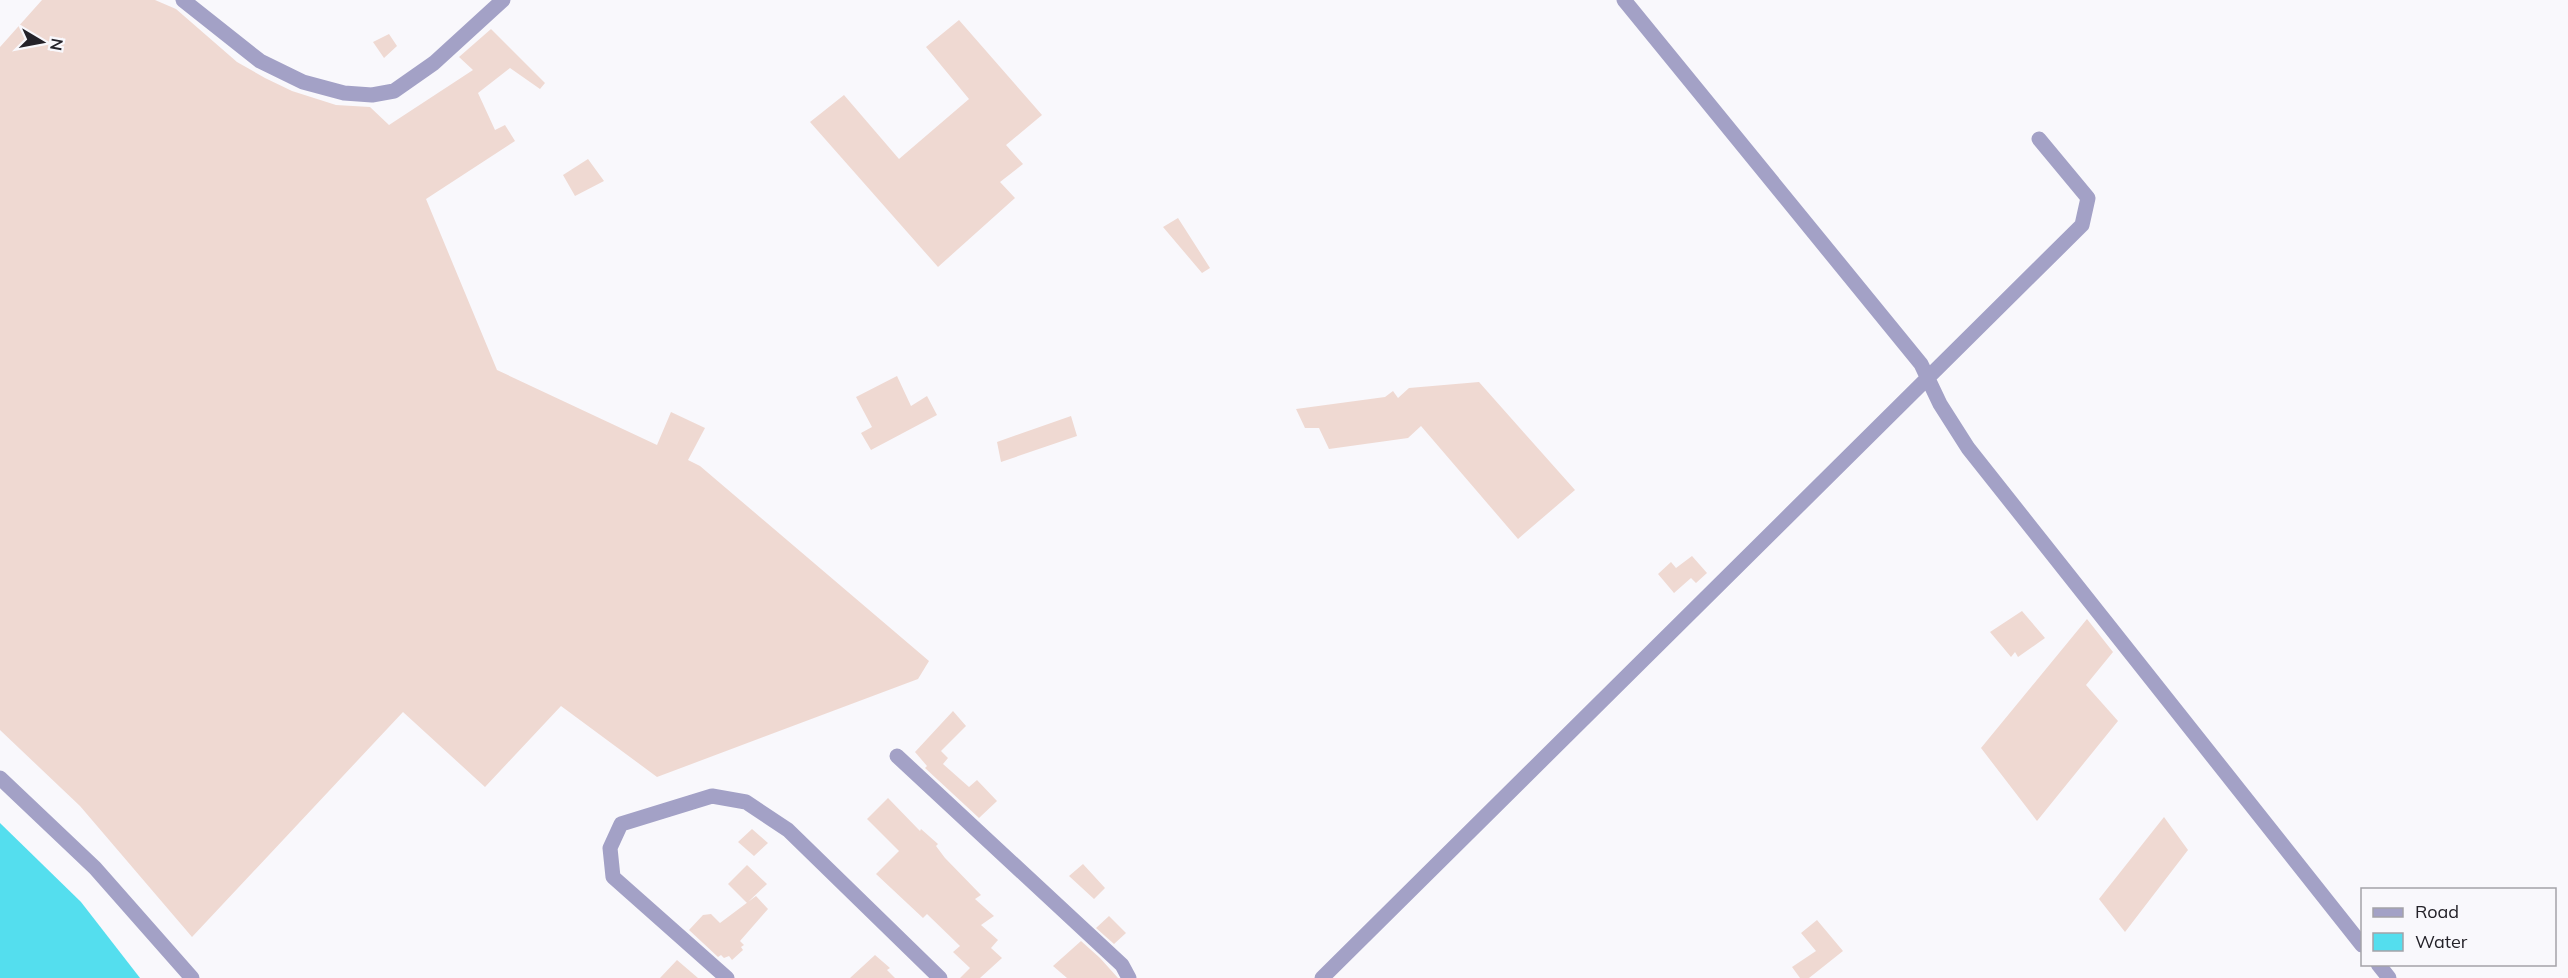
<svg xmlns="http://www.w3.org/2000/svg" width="2568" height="978" font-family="Mulish,sans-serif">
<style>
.water{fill:#54deee}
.building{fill:#efd9d2}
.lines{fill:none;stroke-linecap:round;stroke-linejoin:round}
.street{stroke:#a3a1c6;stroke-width:15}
</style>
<rect width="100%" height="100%" fill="#f9f8fc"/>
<path class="water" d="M 0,823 L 81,902 L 140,978 L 0,978 Z"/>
<path class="building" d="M 42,0 L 155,0 L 176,9 L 237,62 L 265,78 L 292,91 L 336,105 L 370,107 L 389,125 L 473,70 L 459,57 L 491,29 L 545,83 L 540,89 L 510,68 L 478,93 L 495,130 L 505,125 L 515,141 L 426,199 L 497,370 L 657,445 L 671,412 L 705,428 L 688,460 L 700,466 L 929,661 L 918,679 L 657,777 L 561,706 L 485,787 L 403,712 L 192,937 L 80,806 L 0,730 L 0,47 Z
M 959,20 L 1042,115 L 1006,145 L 1023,164 L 1000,182 L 1015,198 L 938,267 L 810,122 L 844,95 L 899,159 L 969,99 L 926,47 Z
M 389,34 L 397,46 L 384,58 L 373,42 Z
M 588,159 L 604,181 L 575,196 L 563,175 Z
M 1178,218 L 1210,268 L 1202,273 L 1163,227 Z
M 897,376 L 911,406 L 927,396 L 937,415 L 871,450 L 861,433 L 872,427 L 856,397 Z
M 1479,382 L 1575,490 L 1518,539 L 1421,426 L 1408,438 L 1329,449 L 1319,428 L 1305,428 L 1296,409 L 1385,397 L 1393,391 L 1398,398 L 1409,388 Z
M 1071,416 L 1077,436 L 1001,462 L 997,442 Z
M 1692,556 L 1707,573 L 1696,583 L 1691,578 L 1674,593 L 1658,574 L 1671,562 L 1676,568 Z
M 2022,611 L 2045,638 L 2018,657 L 2015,652 L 2011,657 L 1990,632 Z
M 2087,619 L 2113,652 L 2086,685 L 2118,721 L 2037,821 L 1981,748 Z
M 953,711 L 966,726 L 941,751 L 948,758 L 943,764 L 969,787 L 977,780 L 997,801 L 979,818 L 925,768 L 927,766 L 915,752 Z
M 888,798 L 920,831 L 921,829 L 938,844 L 936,846 L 945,858 L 981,895 L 975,899 L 994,916 L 981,925 L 998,940 L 991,948 L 1002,958 L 980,978 L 960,978 L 970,968 L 953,952 L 960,946 L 927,914 L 923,918 L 876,874 L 899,851 L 867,819 Z
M 2164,817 L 2188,850 L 2125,932 L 2099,899 Z
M 752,829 L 768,843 L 754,856 L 738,842 Z
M 1083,864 L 1105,888 L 1094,899 L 1069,876 Z
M 747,865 L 767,884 L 747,903 L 728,884 Z
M 756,896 L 768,909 L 740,941 L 744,945 L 741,947 L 743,950 L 732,960 L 729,956 L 724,958 L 721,955 L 718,957 L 689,930 L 703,915 L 711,914 L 720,923 Z
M 1109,916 L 1126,933 L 1114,944 L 1096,928 Z
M 1817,920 L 1843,951 L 1809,978 L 1800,978 L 1792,967 L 1816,951 L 1801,933 Z
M 1081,941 L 1100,958 L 1118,978 L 1067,978 L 1053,966 Z
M 875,955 L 890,968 L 887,970 L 895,978 L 850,978 Z
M 677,960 L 698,978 L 660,978 Z"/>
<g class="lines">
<path class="street" d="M 183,0 L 260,61 L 303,82 L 344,93 L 372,95 L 394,91 L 434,63 L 503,0
M 1624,0 L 1921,364 L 1940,404 L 1968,448 L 2362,945
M 897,756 L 1122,965 L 1129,978
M 0,778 L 95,868 L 192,978
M 2378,964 L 2389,978
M 727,978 L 613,877 L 610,848 L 621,824 L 712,796 L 746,802 L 788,830 L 940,978
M 1322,978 L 2082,225 L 2088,198 L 2039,139"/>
</g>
<rect x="2361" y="888" width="195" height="78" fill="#f9f8fc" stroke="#a4a2a8" stroke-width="1.5"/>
<rect x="2373" y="908" width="30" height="9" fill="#a3a1c6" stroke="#a4a2a8" stroke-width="1.5"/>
<text x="2415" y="918" font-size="18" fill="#242229">Road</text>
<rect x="2373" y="933" width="30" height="18" fill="#54deee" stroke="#a4a2a8" stroke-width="1.5"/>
<text x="2415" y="948" font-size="18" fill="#242229">Water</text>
<g transform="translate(42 42) rotate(100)" stroke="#f9f8fc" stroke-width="4.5" paint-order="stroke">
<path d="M0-4.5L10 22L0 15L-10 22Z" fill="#242229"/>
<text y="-9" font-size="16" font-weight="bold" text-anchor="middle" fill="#242229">N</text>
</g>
</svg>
